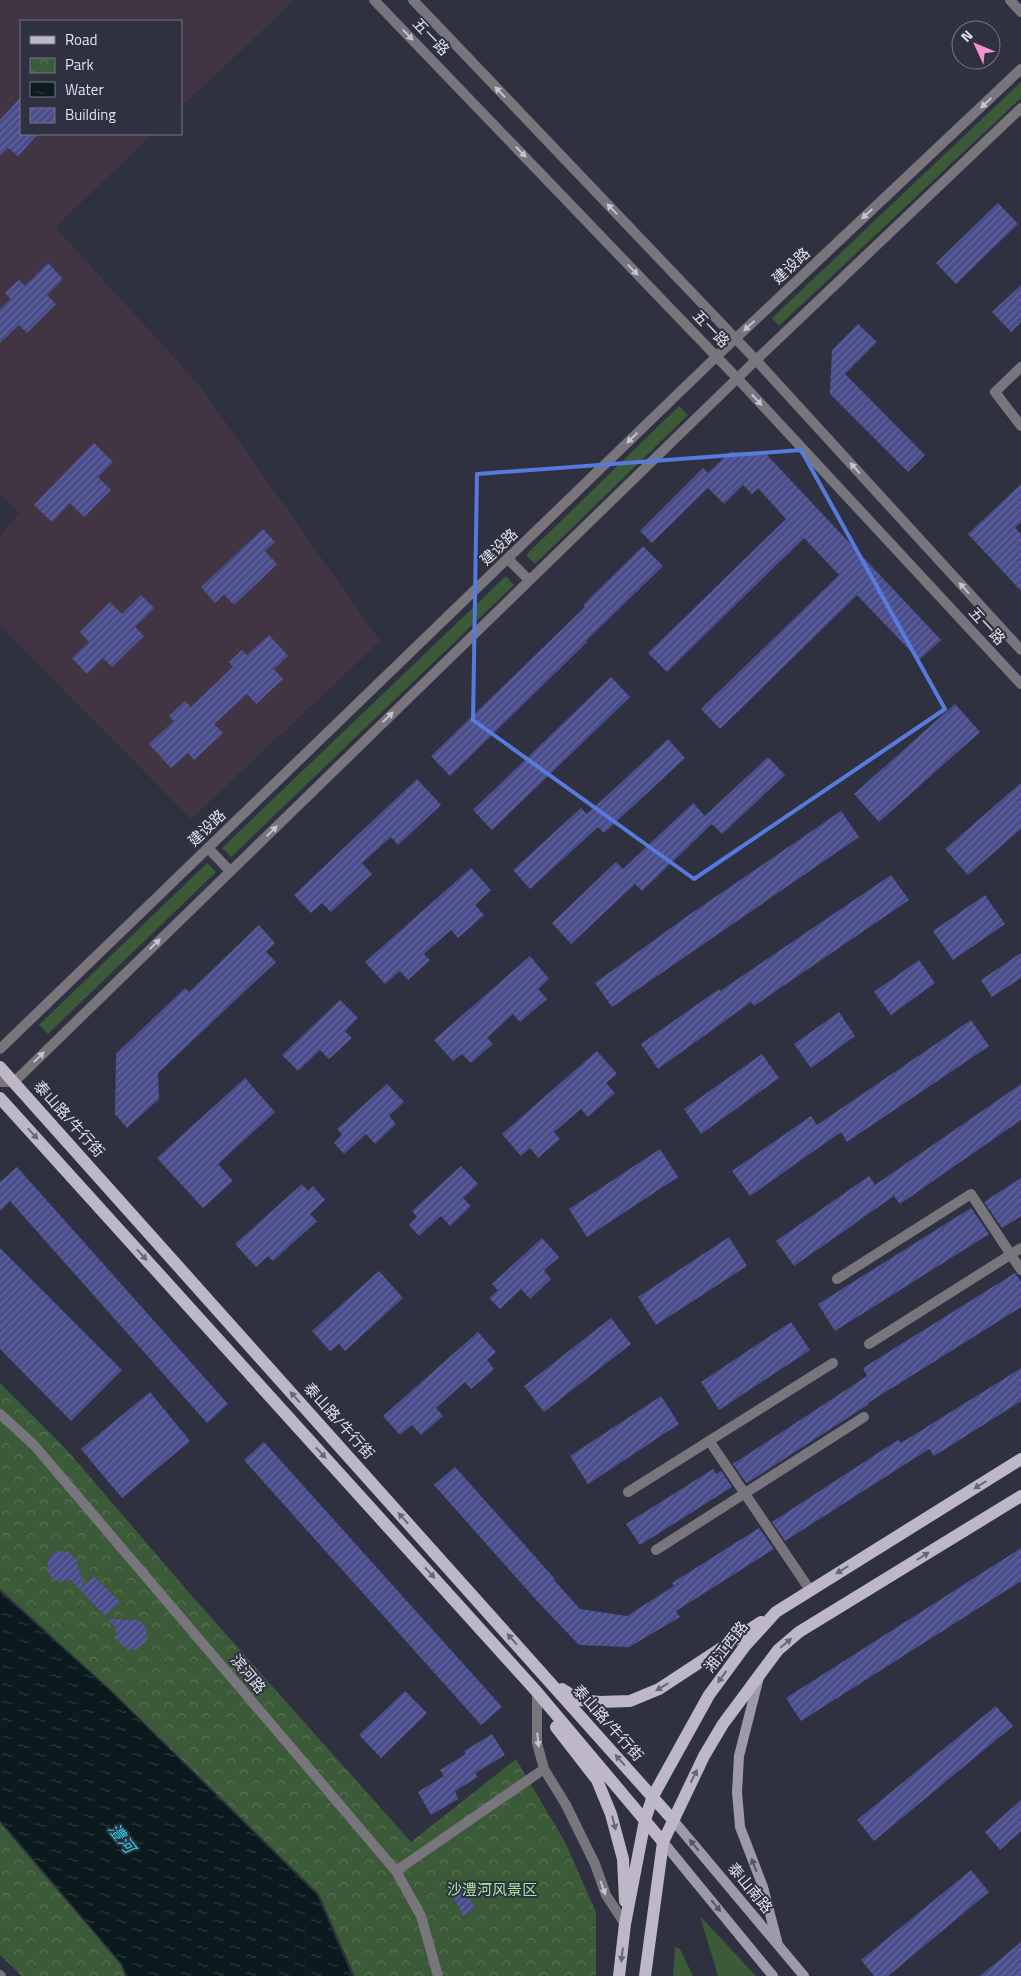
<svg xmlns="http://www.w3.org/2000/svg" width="1021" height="1976" font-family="'Titillium Web','Noto Sans SC',sans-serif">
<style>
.commercial{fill:#413544}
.green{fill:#3b5a38}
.park{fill:url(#park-crowns)}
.water{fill:url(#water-ripples)}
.building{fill:url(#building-hatch)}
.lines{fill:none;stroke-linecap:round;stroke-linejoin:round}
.minor{stroke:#78757d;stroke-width:10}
.tertiary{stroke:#78757d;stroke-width:10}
.secondary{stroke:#9f9aa7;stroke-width:10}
.primary{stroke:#bdb7c7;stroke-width:12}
.oneway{fill:#c5c5cf}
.oneway2{fill:#686777}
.oneway3{fill:#565665}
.marked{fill:none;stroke:#577add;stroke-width:4;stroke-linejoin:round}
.labels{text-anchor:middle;stroke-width:4;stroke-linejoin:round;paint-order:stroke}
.street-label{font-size:15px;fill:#dfe0ea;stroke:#2f3141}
.park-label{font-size:15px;fill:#a1eb9a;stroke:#2f3141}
.water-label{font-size:16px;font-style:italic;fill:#26d6e6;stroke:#2f3141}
</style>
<defs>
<pattern id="park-crowns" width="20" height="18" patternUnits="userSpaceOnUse" patternTransform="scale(1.25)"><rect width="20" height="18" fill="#3b5a38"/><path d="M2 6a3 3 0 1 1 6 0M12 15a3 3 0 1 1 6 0" fill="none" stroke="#577155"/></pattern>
<pattern id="water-ripples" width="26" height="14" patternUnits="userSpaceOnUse" patternTransform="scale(1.25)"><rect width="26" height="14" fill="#0b1a1c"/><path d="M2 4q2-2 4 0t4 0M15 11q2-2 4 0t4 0" fill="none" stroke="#2e3b3d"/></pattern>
<pattern id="building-hatch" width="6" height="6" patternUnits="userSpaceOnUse" patternTransform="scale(1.25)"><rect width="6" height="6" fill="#4a4d8c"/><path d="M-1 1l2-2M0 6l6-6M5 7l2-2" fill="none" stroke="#64669c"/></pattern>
</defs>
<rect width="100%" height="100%" fill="#2f3141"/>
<path class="commercial" d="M 0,0 L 295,0 L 181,107 L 181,21 L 21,21 L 21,134 L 153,134 L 55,227 L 199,385 L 380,641 L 191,819 L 0,625 L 0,536 L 20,513 L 0,494 Z"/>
<path class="green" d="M 1021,82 L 1021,98 L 779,326 L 772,318 Z
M 679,406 L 688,415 L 535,564 L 526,555 Z
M 506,576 L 514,585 L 231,857 L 222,848 Z
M 207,863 L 216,872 L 48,1034 L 39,1025 Z
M 700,1916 L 756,1976 L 718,1976 Z
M 675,1947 L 680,1949 L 693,1976 L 673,1976 Z"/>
<path class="park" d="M 0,1383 L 66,1449 L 192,1596 L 411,1842 L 516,1759 L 565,1842 L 596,1912 L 596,1976 L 355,1976 L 319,1894 L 109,1688 L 0,1589 Z
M 0,1823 L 121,1965 L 125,1976 L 22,1976 L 0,1955 Z"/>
<path class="water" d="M 0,1592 L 108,1689 L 317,1895 L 352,1976 L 127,1976 L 122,1964 L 0,1820 Z"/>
<path class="building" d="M 21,97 L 21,134 L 38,134 L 18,156 L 8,148 L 0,156 L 0,120 Z
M 998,203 L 1018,224 L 956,284 L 936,263 Z
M 48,263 L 63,279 L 47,295 L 56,304 L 27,333 L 19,325 L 0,343 L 0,309 L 11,299 L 5,293 L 19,280 L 25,286 Z
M 1021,285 L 1021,322 L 1011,332 L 992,312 Z
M 858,324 L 877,342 L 845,374 L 925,455 L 908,472 L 830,394 L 832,350 Z
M 94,443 L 113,462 L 98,477 L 111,490 L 84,517 L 70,503 L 52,522 L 34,505 Z
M 730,452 L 766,454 L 941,640 L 919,660 L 857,595 L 720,729 L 701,709 L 839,575 L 804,538 L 667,672 L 648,653 L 786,519 L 758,488 L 752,494 L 743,485 L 724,504 L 708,488 L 652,543 L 640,531 L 703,468 L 708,473 Z
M 1021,484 L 1021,522 L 1015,528 L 1021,534 L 1021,591 L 968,534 Z
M 263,529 L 275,542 L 265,551 L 277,564 L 234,605 L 224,594 L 215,603 L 201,587 Z
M 643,546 L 663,566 L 586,641 L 587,642 L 450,776 L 431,756 L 585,607 L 583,605 Z
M 141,595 L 154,608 L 135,627 L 144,636 L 112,667 L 103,658 L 87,674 L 72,658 L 89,642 L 80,632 L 110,602 L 122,614 Z
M 269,635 L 288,656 L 274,669 L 283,679 L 256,704 L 247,694 L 214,724 L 223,733 L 194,760 L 188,753 L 171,768 L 149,744 L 174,721 L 169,716 L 185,701 L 191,707 L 233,667 L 229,662 L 242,650 L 247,655 Z
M 611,677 L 630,697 L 492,830 L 473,810 Z
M 955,704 L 980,732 L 879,822 L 854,794 Z
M 668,739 L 685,758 L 604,833 L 598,827 L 530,889 L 513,870 L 581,808 L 587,814 Z
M 768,757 L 785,775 L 722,834 L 712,824 L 642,891 L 635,884 L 571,944 L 552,923 L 616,862 L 623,869 L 693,803 L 705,816 Z
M 417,779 L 441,805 L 398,845 L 391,837 L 362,863 L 372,874 L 331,912 L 322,903 L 311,913 L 294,895 Z
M 1021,783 L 1021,829 L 968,875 L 945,849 Z
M 841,811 L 859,837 L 612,1007 L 595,983 L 686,917 Z
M 471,868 L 491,890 L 475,905 L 484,915 L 458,938 L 451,930 L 424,954 L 430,960 L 408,980 L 400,971 L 385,984 L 365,962 Z
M 891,875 L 909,900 L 754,1006 L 751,1002 L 658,1069 L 641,1044 L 719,989 L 720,991 Z
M 985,895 L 1005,924 L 953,960 L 933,931 Z
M 259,925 L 275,943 L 266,952 L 276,962 L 158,1073 L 159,1099 L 127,1128 L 115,1114 L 116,1054 L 185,988 L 189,992 Z
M 1021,953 L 1021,978 L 992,997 L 981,980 Z
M 530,956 L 549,979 L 538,989 L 547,999 L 520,1022 L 513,1014 L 487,1038 L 493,1044 L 471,1063 L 462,1054 L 453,1061 L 434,1040 Z
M 919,960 L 935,983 L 891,1015 L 874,992 Z
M 340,1000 L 358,1018 L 345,1031 L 352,1038 L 329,1059 L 320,1050 L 298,1071 L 282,1055 Z
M 839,1012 L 855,1036 L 811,1068 L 794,1044 Z
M 971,1020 L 989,1046 L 847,1142 L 841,1132 L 750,1196 L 732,1171 L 811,1116 L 817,1125 Z
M 597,1051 L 617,1074 L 606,1083 L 615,1093 L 588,1117 L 581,1109 L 554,1132 L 560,1139 L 538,1158 L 530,1148 L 521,1156 L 502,1134 Z
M 762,1054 L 779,1078 L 701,1134 L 684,1109 Z
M 245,1078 L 275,1112 L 218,1164 L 233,1181 L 203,1208 L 157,1158 Z
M 387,1084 L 404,1102 L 389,1116 L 396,1124 L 375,1144 L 366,1134 L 344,1154 L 334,1143 L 342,1135 L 337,1129 Z
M 1021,1084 L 1021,1120 L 900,1204 L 894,1196 L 794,1266 L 776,1241 L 869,1176 L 875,1185 Z
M 660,1149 L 678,1177 L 587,1237 L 569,1209 Z
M 461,1166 L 478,1184 L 463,1198 L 471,1206 L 450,1226 L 441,1216 L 419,1236 L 409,1225 L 417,1217 L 412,1211 Z
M 17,1167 L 228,1404 L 207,1423 L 10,1201 L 0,1211 L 0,1182 Z
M 1021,1178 L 1021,1216 L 1002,1228 L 984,1202 Z
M 302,1184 L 308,1191 L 313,1186 L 325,1200 L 310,1214 L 317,1221 L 273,1261 L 268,1256 L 256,1267 L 235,1244 Z
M 971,1208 L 989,1234 L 835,1331 L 818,1304 Z
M 729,1237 L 747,1266 L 656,1325 L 638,1297 Z
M 542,1238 L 559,1257 L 544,1270 L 551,1279 L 530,1299 L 521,1289 L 500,1309 L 489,1298 L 498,1290 L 492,1284 Z
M 0,1248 L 122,1370 L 71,1421 L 0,1349 Z
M 379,1271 L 403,1298 L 345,1351 L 339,1344 L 330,1351 L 312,1331 Z
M 1015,1273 L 1021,1282 L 1021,1307 L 868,1403 L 869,1404 L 747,1483 L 744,1480 L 733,1464 L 867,1376 L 863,1368 Z
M 611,1318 L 631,1344 L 544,1412 L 524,1386 Z
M 791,1322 L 810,1350 L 719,1410 L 701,1382 Z
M 478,1332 L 496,1352 L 487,1360 L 494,1369 L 471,1389 L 465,1382 L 436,1408 L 443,1416 L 421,1435 L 412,1425 L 400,1435 L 383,1416 Z
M 1021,1368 L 1021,1401 L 934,1456 L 929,1449 L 785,1541 L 772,1522 L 898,1440 L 901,1443 Z
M 150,1392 L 190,1441 L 122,1498 L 81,1449 Z
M 661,1396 L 679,1424 L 588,1484 L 570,1456 Z
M 264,1442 L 502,1707 L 481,1725 L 244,1460 Z
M 455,1467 L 555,1579 L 554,1580 L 580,1609 L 627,1616 L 674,1586 L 672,1583 L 759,1528 L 774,1549 L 676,1611 L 680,1617 L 629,1647 L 579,1645 L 538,1602 L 434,1485 Z
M 713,1469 L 716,1474 L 721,1471 L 732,1487 L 640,1545 L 626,1524 Z
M 1021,1548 L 1021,1581 L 801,1721 L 786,1698 Z
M 60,1551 L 69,1552 L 76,1560 L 84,1586 L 94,1576 L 120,1602 L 105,1616 L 71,1580 L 57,1581 L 49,1575 L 47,1570 L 48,1560 L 55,1552 Z
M 107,1619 L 139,1620 L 146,1627 L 147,1637 L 145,1642 L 137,1649 L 132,1650 L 122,1646 L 116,1638 L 116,1628 Z
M 405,1691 L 427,1713 L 381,1758 L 359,1735 Z
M 996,1706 L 1013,1726 L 874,1841 L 857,1820 Z
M 492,1734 L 505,1755 L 475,1773 L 478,1777 L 455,1791 L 458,1799 L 431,1815 L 418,1792 L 444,1776 L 440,1770 L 466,1754 L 464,1751 Z
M 1021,1800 L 1021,1831 L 1000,1850 L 985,1832 Z
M 971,1870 L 989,1892 L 888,1976 L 874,1976 L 861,1960 Z
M 460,1884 L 475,1908 L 463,1916 L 450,1890 Z
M 1021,1942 L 1021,1976 L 980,1976 Z"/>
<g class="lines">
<path class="minor" d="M 1010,0 L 1021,12
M 1021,367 L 995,392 L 1021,426
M 837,1279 L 971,1194 L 1021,1270
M 869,1344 L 1021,1248
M 0,1414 L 34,1445 L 396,1871 L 421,1916 L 438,1976
M 710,1442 L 810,1590
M 628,1492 L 833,1363
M 656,1550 L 864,1417
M 537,1692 L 537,1743 L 544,1769 L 566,1805 L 595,1864 L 606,1895 L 625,1924
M 396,1871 L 544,1769
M 0,1975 L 1,1976"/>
<path class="tertiary" d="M 374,0 L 737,378 L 1021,684
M 413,0 L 756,360 L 1021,650
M 508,559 L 529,580
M 208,848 L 230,871
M 0,1049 L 717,356 L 1021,69
M 0,1082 L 14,1082 L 756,360 L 1021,108"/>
<path class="secondary" d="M 759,1677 L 739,1756 L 737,1792 L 740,1827 L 763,1887 L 778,1945
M 673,1820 L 804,1976
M 663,1842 L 773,1976"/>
<path class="primary" d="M 0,1067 L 673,1820
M 0,1098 L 537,1692 L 663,1842
M 562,1689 L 580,1700 L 600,1702 L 630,1701 L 659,1689 L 761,1622
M 556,1727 L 597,1780 L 611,1814 L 623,1859 L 625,1901
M 619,1976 L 625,1924 L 645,1820 L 653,1796 L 709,1695 L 745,1646 L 776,1612 L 1021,1459
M 645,1976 L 663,1842 L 704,1756 L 723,1724 L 778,1650 L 799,1632 L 1021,1496"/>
</g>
<defs><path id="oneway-solid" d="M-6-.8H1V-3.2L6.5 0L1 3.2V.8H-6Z" transform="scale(1.25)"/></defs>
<g class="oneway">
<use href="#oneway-solid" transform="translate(408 35) rotate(46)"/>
<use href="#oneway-solid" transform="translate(500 92) rotate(-134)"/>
<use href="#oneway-solid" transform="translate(986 103) rotate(137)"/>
<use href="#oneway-solid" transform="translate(521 152) rotate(46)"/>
<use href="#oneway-solid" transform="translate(612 209) rotate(-134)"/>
<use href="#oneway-solid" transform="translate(867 214) rotate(137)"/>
<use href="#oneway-solid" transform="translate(633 270) rotate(46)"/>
<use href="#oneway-solid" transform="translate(749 326) rotate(137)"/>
<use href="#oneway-solid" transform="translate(757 400) rotate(47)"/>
<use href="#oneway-solid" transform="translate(632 438) rotate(136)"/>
<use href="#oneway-solid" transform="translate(855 468) rotate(-132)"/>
<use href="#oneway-solid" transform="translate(964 588) rotate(-132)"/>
<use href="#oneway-solid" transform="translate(388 717) rotate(-44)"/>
<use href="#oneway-solid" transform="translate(272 831) rotate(-44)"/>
<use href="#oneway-solid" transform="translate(155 944) rotate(-44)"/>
<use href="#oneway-solid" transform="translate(39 1057) rotate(-44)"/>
<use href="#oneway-solid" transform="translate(538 1740) rotate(84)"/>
<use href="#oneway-solid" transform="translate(603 1888) rotate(70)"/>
</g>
<g class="oneway2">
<use href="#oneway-solid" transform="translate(33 1134) rotate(48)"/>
<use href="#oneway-solid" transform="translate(142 1255) rotate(48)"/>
<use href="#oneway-solid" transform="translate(295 1397) rotate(-132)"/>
<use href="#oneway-solid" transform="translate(321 1453) rotate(48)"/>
<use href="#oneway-solid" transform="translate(980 1485) rotate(148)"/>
<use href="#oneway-solid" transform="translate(403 1518) rotate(-132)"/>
<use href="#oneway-solid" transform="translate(923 1556) rotate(-32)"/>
<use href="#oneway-solid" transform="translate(842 1570) rotate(148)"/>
<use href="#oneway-solid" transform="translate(430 1573) rotate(48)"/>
<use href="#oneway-solid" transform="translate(512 1639) rotate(-132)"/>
<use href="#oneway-solid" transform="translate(786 1643) rotate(-40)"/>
<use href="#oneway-solid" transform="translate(722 1677) rotate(126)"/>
<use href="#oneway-solid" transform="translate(662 1687) rotate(149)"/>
<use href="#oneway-solid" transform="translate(620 1760) rotate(-132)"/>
<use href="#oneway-solid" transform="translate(694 1776) rotate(-64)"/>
<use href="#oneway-solid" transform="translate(614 1823) rotate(76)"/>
<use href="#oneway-solid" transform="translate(622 1955) rotate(97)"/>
</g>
<g class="oneway3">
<use href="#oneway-solid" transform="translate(694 1845) rotate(-130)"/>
<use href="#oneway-solid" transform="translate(754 1865) rotate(-111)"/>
<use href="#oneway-solid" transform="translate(716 1906) rotate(51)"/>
</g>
<path class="marked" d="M 801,450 L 945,709 L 694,879 L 473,720 L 477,474 Z"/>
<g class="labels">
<g class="street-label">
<text transform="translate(431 37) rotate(46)" y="5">五一路</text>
<text transform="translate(791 266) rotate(-43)" y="5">建设路</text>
<text transform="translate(711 329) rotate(46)" y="5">五一路</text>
<text transform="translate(499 547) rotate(-44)" y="5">建设路</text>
<text transform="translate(987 626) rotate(47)" y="5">五一路</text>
<text transform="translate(207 828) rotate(-44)" y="5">建设路</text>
<text transform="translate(69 1119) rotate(48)" y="5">泰山路/牛行街</text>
<text transform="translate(339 1421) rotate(48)" y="5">泰山路/牛行街</text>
<text transform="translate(726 1647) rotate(-52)" y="5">湘江西路</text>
<text transform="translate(248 1674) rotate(50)" y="5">滨河路</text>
<text transform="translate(608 1723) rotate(48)" y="5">泰山路/牛行街</text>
<text transform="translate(750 1888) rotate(50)" y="5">泰山南路</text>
</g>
<g class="park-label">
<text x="492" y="1895">沙澧河风景区</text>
</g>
<g class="water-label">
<text transform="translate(122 1838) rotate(53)" y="6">澧河</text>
</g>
</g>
<rect x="20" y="20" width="162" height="115" fill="#2f3141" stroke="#757785"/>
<rect x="30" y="36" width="25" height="8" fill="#bdb7c7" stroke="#757785"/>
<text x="65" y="45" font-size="15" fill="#dfe0ea">Road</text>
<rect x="30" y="58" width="25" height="15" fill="url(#park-crowns)" stroke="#757785"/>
<text x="65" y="70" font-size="15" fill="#dfe0ea">Park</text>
<rect x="30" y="82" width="25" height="15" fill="url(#water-ripples)" stroke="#757785"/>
<text x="65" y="95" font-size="15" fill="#dfe0ea">Water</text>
<rect x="30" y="108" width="25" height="15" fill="url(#building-hatch)" stroke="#757785"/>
<text x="65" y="120" font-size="15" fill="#dfe0ea">Building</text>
<g transform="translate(976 45) rotate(314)"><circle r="24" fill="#2f3141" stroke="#757785"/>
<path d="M0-4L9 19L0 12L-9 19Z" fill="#f690cf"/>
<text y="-8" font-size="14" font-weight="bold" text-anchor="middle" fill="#dfe0ea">N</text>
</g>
</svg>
